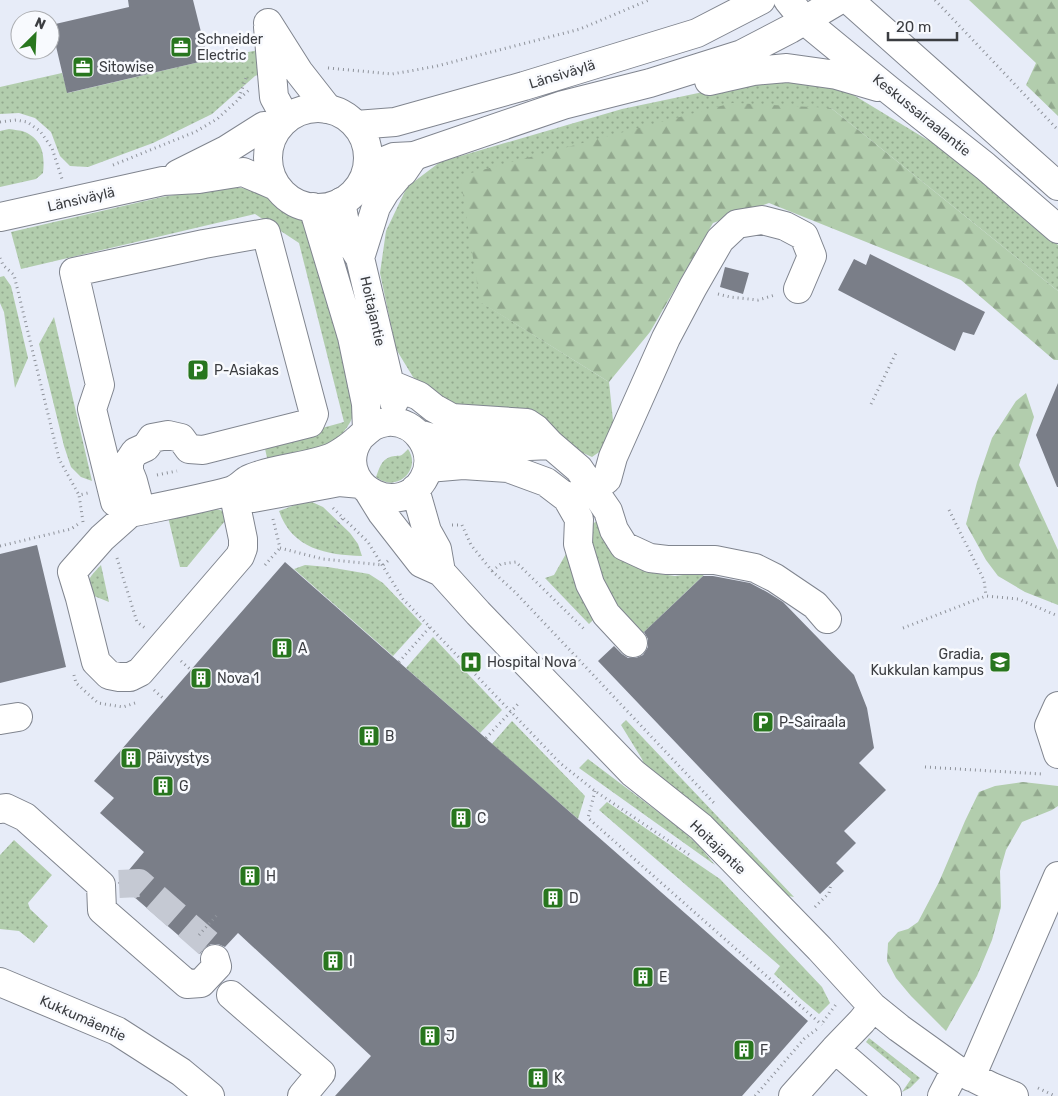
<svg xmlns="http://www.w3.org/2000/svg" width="1058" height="1096" font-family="Rubik,sans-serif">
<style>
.grass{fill:url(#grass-dots)}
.forest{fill:url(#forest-firs)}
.building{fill:#7a7e88}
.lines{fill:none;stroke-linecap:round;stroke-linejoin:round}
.minor-tunnel{stroke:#c5c9d3;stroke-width:28;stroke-dasharray:28 14;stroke-linecap:butt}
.minor-casing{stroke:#80858f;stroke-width:30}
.major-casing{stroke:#80858f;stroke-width:30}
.path{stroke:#8f939b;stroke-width:3;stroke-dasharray:1 4;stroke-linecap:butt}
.minor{stroke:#fff;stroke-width:28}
.major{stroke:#fff;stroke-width:28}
.labels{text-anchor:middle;stroke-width:5;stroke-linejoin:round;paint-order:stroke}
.poi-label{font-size:14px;fill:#3b3d41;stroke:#f8fafe;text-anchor:start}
.street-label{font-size:14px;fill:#3b3d41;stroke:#f8fafe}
</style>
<defs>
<pattern id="grass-dots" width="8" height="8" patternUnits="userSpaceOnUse" patternTransform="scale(1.25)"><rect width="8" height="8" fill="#b2cdad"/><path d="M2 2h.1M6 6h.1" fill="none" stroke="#92a88e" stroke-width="1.8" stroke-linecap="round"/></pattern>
<pattern id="forest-firs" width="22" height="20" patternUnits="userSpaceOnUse" patternTransform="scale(1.25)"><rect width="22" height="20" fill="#b2cdad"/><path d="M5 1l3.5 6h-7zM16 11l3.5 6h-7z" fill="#92a88e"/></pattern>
</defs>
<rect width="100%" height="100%" fill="#e7ecf8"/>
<path class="grass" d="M 259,50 L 263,73 L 255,76 L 212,114 L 153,143 L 88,167 L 70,166 L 60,156 L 51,132 L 35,118 L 19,113 L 0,114 L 0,87 L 62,73 L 68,93 L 208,60 Z
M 801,81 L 842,88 L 926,139 L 961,153 L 1058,245 L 1058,291 L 831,108 L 481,302 L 609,382 L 614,430 L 602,450 L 592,457 L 572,448 L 468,413 L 440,400 L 413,377 L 396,349 L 380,273 L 386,231 L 407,187 L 440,162 L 622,109 L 727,87 L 766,82 Z
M 9,129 C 14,130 20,130 25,132 C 43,140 45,156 43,173 L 36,179 L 0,187 L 0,131 Z
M 217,188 C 228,188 239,187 249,189 C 269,192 294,209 308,222 L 357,401 C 355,406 354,411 353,416 C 340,450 300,456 269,467 L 264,444 L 344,422 L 299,243 L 255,214 L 21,269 L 11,232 L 162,197 Z
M 4,276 L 11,286 L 28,358 L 15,388 L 4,312 L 0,303 L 0,277 Z
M 54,317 L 92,481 L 81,477 L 71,467 L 64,446 L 39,344 Z
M 408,449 C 422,469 397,494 376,477 C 379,469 381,460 390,457 C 401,454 399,459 408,449 Z
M 312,502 L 323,507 L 350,533 L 358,544 L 362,556 C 327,555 292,549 279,511 L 295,505 Z
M 208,509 C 217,509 223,509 229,516 L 187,567 L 180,567 L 168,517 Z
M 599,520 L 632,564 L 653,573 L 675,576 L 707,572 L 642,634 L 622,612 L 603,582 L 599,565 L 590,538 L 592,524 Z
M 567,552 L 584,602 L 595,618 L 589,624 L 545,578 L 554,575 Z
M 101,565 L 109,602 L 89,594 C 86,578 91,576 101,565 Z
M 305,565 L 328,567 L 369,574 L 383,583 L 422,624 L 393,656 L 294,569 Z
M 433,637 L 502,710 L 480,733 L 406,668 Z
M 626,720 L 794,897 L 783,895 L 647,772 L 642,759 L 621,725 Z
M 512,721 L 585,796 L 578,819 L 492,744 Z
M 588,759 L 682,830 L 701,848 L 715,865 L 579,768 Z
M 607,802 L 720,879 L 822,987 L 830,1003 L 819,1014 L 801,999 L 774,974 L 780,966 L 599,810 Z
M 14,840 L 52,875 L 28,903 L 30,909 L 48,926 L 34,943 L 19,931 L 0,929 L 0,855 Z
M 869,1038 L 920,1078 L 910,1088 L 902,1092 L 911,1079 L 866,1042 Z"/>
<path class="forest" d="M 969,0 L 1058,0 L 1058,116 L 1026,85 L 1036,63 Z
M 732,103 L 831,108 L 1058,291 L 1058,360 L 1054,360 L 961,280 L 769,203 L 713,223 L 650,332 L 609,382 L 480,302 L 460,176 Z
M 1026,393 L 1034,417 L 1019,465 L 1058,550 L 1058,605 L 1025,592 L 998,576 L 986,560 L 966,524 L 977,482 L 992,438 L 1016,401 Z
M 1023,782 L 1058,786 L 1058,806 L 1052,810 L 1022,822 L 1006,850 L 1000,871 L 1001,907 L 992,940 L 977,976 L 946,1031 L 911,996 L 896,978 L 887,961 L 888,943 L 898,932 L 908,929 L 918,922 L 939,882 L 965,821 L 979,792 L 995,786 Z"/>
<path class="building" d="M 128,0 L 193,0 L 208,60 L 67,93 L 51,25 L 129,7 Z
M 870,254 L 985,312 L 974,335 L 963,332 L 955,351 L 838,290 L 854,259 L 866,265 Z
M 725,267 L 749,273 L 743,294 L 720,287 Z
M 1058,383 L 1058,487 L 1057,487 L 1036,435 Z
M 37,545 L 66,667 L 0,683 L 0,554 Z
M 285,562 L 808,1021 L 742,1096 L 335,1096 L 371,1056 L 238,933 L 225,947 L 218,944 L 211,944 L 204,948 L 200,954 L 118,883 L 144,852 L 100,813 L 114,798 L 94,781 Z
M 703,576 L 713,576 L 750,583 L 767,592 L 783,602 L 854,675 L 867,708 L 874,748 L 859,763 L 886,790 L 844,831 L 856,843 L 836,863 L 844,871 L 820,894 L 598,661 L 614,646 L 622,654 L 628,658 L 636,658 L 643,655 L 648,647 L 648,639 L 644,632 Z"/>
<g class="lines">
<path class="minor-tunnel" d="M 119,884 L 139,883 L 212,947 L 215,959"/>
<g class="minor-casing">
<path id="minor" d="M 268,23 L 299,72 L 328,109
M 268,27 L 274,97 L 286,119
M 341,202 L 348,239 L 360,258 L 394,402
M 313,207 L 352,337 L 366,404 L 367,430
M 360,258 L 376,207 L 385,192 L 399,175 L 403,172 L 414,156
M 390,384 L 419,396 L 434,408 L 452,418 L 527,423 L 536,429 L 551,445 L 579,469 L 608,511 L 614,530 L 624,546 L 650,558 L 667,560 L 715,560 L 755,568 L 775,578 L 815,605 L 827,619
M 418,434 L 450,443 L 529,446 L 551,445
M 428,468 L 463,465 L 508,468 L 546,482 L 567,498 L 579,519 L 578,544 L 590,584 L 606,614 L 633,643
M 415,489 L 427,531 L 437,549 L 441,572
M 233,491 L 243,539 L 243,548 L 240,556 L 140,672 L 130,677 L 119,677 L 109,675 L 96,662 L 80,598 L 72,572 L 102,538 L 130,513 L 137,496 L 133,481 L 129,471 L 129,461 L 135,452 L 146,447 L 152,438 L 168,435 L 181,438 L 189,449 L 203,450 L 310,423 L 314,414 L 266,233 L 204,244 L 74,272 L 100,385 L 92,409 L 115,502 L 130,513 C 163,506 197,500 230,491 C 238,489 243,482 249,479 C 253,477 257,476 260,475 C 283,468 308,466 330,458 C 338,455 352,445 358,439 C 369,430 372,424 387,422 C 417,419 439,454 423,480 C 400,518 341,490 354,449 C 355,446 357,442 359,439
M 233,491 L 253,498 L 329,484 L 339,482 L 361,484
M 369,492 L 382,513 L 421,563 L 441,572 L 478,613 L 633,773 L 701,827 L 820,949 L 873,1007 L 899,1028 L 956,1069 L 992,1087 L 1014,1096
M 567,498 L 593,490 L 607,479 L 613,457 L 666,338 L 693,287 L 720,240 L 737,224 L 762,220 L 785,226 L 804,236 L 812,256 L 798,289
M 1058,706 L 1049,726 L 1058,754
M 0,720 L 18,717
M 0,809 L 6,808 L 25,817 L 101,885 L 102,910 L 187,984 L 201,983 L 217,966 L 215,959
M 0,982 L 117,1031 L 181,1072 L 210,1096
M 231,995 L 321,1073 L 302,1096
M 835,1049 L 887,1094 L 885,1096
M 971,1077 L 1058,876
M 793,1096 L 835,1049 L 862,1021 L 873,1007
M 942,1096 L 956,1069"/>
</g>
<g class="major-casing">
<path id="major" d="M 788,0 L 805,21 L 889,90 L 985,166 L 1058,229
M 849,0 L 1058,186
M 709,81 L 753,71 L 787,68 L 837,75 L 878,87
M268 158a50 50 0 1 1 100 0a50 50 0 1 1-100 0Z
M 356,125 L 395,122 L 524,86 L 697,33 L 761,0
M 367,168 L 394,157 L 414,156 L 563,105 L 650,83 L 742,54 L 790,29 L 839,0
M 178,174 L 226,150 L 264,126 L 278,127
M 0,217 L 163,181 L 199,179 L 243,172 L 276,186"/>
</g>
<path class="path" d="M 935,0 L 1058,130
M 328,68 L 392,74 L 410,71 L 437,66 L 580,29 L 649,0
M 239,98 L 246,78
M 0,122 L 16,120 L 27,122 L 40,131 L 52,148 L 62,179
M 113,165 L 195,132 L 217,119 L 249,90
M 0,258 L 3,265 L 14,275 L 59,459 L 79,495
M 718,294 L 730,297 L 758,300 L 775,295
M 871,404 L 897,351
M 157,475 L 177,471
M 333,508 L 368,542 L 403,599 L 560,763 L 595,791 L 691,856
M 949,510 L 984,580 L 986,596
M 273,519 L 280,548
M 83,522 L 79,495 L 88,493
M 452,525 L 462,525 L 471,545 L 492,571 L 515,592 L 714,803
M 335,527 L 343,518
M 0,546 L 71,529 L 80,523
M 280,548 L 323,559 L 383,565 L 389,560
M 117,558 L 137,622 L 145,628
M 265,565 L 280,548
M 492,571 L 501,564 L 516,562 L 584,629
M 903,628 L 986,596 L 1018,599 L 1058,616
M 181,661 L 191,670
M 399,662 L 430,627
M 74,675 L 76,683 L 98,703 L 123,707 L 135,703
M 154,690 L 165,700
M 486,738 L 518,704
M 925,767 L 1042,774
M 595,791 L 588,818 L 822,1025
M 815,907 L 829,893 L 831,884
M 199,935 L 217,915
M 823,1022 L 837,1003
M 1038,1088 L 1055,1096
M 755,1096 L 804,1039 L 817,1029"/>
<use href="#minor" class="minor"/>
<use href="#major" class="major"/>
</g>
<defs>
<g id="office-square" transform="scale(1.125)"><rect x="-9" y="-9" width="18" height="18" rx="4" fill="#28761e" stroke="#f8fafe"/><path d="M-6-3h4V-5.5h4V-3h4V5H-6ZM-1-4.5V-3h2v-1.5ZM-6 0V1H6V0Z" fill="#fff"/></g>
<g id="parking-square" transform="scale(1.125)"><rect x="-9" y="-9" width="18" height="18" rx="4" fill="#28761e" stroke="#f8fafe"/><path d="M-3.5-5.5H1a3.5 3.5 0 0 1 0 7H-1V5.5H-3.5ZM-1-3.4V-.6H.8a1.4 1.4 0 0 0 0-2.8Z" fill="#fff"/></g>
<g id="building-square" transform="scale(1.125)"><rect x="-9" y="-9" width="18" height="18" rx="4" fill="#28761e" stroke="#f8fafe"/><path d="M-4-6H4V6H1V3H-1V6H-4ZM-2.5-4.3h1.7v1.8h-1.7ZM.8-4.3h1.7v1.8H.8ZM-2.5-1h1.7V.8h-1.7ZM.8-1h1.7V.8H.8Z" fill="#fff"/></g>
<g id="hospital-square" transform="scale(1.125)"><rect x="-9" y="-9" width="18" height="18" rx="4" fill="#28761e" stroke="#f8fafe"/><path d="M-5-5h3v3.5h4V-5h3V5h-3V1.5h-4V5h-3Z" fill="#fff"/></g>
<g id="university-square" transform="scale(1.125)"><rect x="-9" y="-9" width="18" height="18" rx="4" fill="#28761e" stroke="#f8fafe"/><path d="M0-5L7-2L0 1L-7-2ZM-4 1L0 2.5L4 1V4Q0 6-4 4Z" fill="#fff"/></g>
</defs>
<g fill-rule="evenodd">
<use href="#office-square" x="181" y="47"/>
<use href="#office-square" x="83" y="67"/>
<use href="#parking-square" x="198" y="370"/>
<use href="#building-square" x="282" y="648"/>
<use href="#hospital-square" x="471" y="662"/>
<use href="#university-square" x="1000" y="662"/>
<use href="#building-square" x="201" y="678"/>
<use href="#parking-square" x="763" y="722"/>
<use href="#building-square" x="369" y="736"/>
<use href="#building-square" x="131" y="758"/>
<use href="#building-square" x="163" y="786"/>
<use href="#building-square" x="461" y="818"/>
<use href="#building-square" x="250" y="876"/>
<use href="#building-square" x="553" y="898"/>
<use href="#building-square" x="333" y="961"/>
<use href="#building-square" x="643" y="977"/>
<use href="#building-square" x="430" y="1036"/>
<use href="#building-square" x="744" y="1050"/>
<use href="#building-square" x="538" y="1078"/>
</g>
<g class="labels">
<g class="poi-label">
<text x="197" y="44">Schneider<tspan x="197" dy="16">Electric</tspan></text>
<text x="99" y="72">Sitowise</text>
<text x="214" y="375">P-Asiakas</text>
<text x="298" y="653">A</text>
<text x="984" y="659" text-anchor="end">Gradia,<tspan x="984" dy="16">Kukkulan kampus</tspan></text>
<text x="487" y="667">Hospital Nova</text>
<text x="217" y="683">Nova 1</text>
<text x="779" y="727">P-Sairaala</text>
<text x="385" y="741">B</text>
<text x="147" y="763">Päivystys</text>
<text x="179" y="791">G</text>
<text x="477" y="823">C</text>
<text x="266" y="881">H</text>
<text x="569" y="903">D</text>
<text x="349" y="966">I</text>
<text x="659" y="982">E</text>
<text x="446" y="1041">J</text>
<text x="760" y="1055">F</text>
<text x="554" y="1083">K</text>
</g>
<g class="street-label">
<text transform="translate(562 74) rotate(-17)" y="5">Länsiväylä</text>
<text transform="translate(922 115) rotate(39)" y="5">Keskussairaalantie</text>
<text transform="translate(81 199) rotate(-13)" y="5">Länsiväylä</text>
<text transform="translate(373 311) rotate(77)" y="5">Hoitajantie</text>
<text transform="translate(718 847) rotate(44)" y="5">Hoitajantie</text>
<text transform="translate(83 1018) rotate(24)" y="5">Kukkumäentie</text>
</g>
</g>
<g transform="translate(35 35) rotate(24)"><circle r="24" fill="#f8fafe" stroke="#acaeb2"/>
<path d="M0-4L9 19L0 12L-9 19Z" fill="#28761e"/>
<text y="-8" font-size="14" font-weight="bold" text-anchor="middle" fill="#3b3d41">N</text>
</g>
<path d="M888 32v8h69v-8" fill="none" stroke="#3b3d41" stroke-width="2.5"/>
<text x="896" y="32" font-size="15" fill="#3b3d41" stroke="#f8fafe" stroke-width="4" paint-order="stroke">20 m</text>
</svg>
